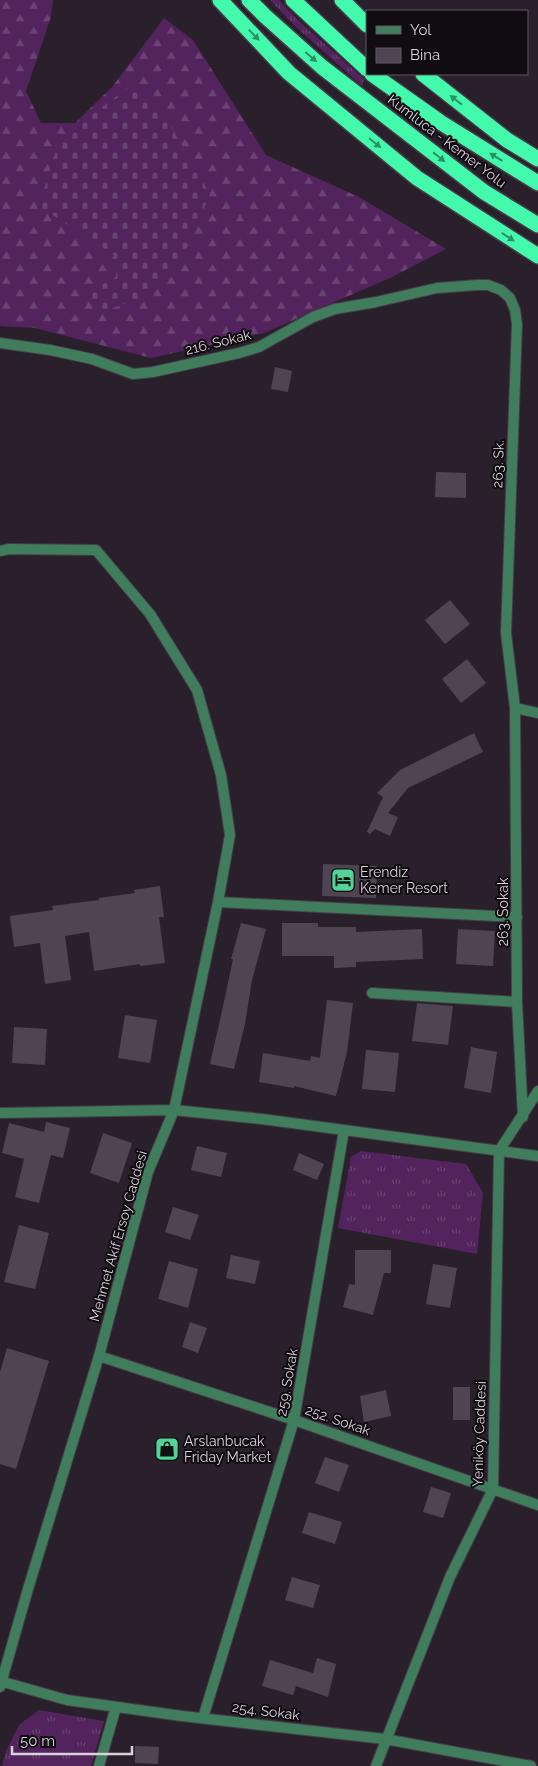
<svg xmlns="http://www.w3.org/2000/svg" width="538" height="1766" font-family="Raleway,sans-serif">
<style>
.grass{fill:url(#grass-tufts)}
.forest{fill:url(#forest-firs)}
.cemetery{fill:url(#cemetery-stones)}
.building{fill:#4f4452}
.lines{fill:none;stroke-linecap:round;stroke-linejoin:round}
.street-casing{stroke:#463c48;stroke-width:12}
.highway-casing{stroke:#463c48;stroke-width:18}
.street{stroke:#3f7d5d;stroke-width:10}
.highway{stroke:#43faac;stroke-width:15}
.oneway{fill:#2c8f66}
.labels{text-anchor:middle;stroke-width:4;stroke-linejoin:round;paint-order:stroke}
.street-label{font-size:14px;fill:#d8d2da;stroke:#100c11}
.poi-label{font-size:14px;fill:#d8d2da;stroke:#100c11;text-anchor:start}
</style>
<defs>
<pattern id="grass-tufts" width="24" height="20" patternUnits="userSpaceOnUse" patternTransform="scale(1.25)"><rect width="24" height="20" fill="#52235c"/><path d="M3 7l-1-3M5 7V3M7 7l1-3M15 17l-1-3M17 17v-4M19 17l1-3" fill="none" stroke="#6a4273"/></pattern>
<pattern id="forest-firs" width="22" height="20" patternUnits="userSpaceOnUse" patternTransform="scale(1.25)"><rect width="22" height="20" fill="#52235c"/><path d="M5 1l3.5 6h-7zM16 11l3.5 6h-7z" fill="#6a4273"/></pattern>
<pattern id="cemetery-stones" width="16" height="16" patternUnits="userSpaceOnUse" patternTransform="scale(1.25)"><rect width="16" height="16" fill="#52235c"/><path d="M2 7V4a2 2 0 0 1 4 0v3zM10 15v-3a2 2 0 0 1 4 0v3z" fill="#6a4273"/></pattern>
</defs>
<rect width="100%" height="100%" fill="#2a202c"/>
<path class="grass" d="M 270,0 L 279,0 L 299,21 L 364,79 L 362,86 L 296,27 Z
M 361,1151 L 466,1164 L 483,1193 L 477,1254 L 338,1228 L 351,1157 Z
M 39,1710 L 104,1721 L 91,1766 L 2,1766 L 6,1751 L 19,1725 Z"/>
<path class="forest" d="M 0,0 L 53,0 L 51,17 L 26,91 L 41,123 L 75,123 L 112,87 L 164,18 L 193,40 L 266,155 L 359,197 L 446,249 L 392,277 L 264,333 L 151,358 L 35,328 L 0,326 Z"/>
<path class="cemetery" d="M 131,85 L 163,113 L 210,194 L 177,271 L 144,296 L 105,311 L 87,293 L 116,277 L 115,256 L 39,206 L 59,140 Z"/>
<path class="building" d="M 275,367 L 292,371 L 288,392 L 271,389 Z
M 436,472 L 466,473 L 466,498 L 435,497 Z
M 450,600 L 470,624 L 445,644 L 425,620 Z
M 467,659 L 486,683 L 461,703 L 442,679 Z
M 474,733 L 483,752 L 408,788 L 388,813 L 398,817 L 390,836 L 375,829 L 370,834 L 367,832 L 383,797 L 377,793 L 400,770 Z
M 323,864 L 377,866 L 376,898 L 322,896 Z
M 160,886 L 164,917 L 159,917 L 165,963 L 140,966 L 140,964 L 94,971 L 89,932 L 65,936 L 71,980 L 45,984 L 40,943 L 14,947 L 10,916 L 53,910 L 52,906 L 99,900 L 99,898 L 135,893 L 134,890 Z
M 241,923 L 266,929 L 252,980 L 245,1024 L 234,1069 L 210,1064 L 222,1011 L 233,959 L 231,959 Z
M 282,923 L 318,923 L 318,927 L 356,927 L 356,932 L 422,929 L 423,959 L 356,962 L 356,967 L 334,968 L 334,956 L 282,956 Z
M 458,929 L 495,931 L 493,966 L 456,964 Z
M 327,1000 L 353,1003 L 347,1052 L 336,1096 L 294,1086 L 294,1088 L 259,1082 L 263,1053 L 310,1061 L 311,1056 L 320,1058 Z
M 417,1003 L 453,1006 L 448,1045 L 412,1041 Z
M 125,1015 L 157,1020 L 150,1063 L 118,1058 Z
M 14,1027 L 47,1029 L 45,1065 L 12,1063 Z
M 471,1047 L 497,1052 L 491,1093 L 464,1088 Z
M 366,1050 L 399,1053 L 395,1092 L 362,1089 Z
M 46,1122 L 70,1128 L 63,1158 L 51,1155 L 39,1203 L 15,1197 L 24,1159 L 2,1153 L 9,1123 L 44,1132 Z
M 103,1133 L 132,1143 L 119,1183 L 90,1173 Z
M 197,1146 L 227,1153 L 221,1177 L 191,1170 Z
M 299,1153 L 324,1164 L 317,1180 L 293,1170 Z
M 173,1207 L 199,1215 L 190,1240 L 165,1232 Z
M 19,1225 L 49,1233 L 35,1289 L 4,1282 Z
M 355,1250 L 391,1250 L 391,1273 L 384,1273 L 373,1315 L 343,1307 L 349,1284 L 355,1285 Z
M 231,1255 L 260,1261 L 255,1284 L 226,1278 Z
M 169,1261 L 198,1269 L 188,1308 L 158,1299 Z
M 433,1264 L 457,1268 L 450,1308 L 426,1304 Z
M 190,1322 L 207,1328 L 198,1353 L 182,1347 Z
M 7,1348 L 49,1361 L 16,1469 L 0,1464 L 0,1372 Z
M 453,1387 L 470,1387 L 470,1420 L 453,1420 Z
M 386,1390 L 391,1416 L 364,1422 L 360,1396 Z
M 325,1457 L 349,1465 L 339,1492 L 315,1483 Z
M 431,1487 L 451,1493 L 443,1518 L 423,1512 Z
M 309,1512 L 342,1522 L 335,1544 L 302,1533 Z
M 292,1577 L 320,1585 L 313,1608 L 285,1600 Z
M 317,1658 L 336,1664 L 328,1697 L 296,1686 L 293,1695 L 262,1686 L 270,1660 L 313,1673 Z
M 135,1746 L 159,1747 L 158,1764 L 135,1763 Z"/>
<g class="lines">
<g class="street-casing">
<path id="street" d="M 0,343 L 50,350 L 92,359 L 133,374 L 153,372 L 239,353 L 259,347 L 313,317 L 335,309 L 376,302 L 437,288 L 477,285 L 488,285 L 501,290 L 510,298 L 515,310 L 517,324 L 506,633 L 515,708 L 517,1002 L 523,1117
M 0,551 L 9,549 L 96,550 L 150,614 L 197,690 L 221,775 L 230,835 L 218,902 L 174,1110 L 0,1113
M 515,708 L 538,713
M 218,902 L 517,917
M 372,993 L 517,1002
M 99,1356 L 294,1420 L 538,1505
M 0,1681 L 67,1700 L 182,1716 L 385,1739 L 531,1766
M 0,1687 L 28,1589 L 99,1356 L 148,1172 L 174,1110 L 262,1119 L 538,1156
M 203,1718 L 294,1420 L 344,1130
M 99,1766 L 116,1707
M 376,1766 L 450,1577 L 493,1489 L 499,1151 L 538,1091"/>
</g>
<g class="highway-casing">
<path id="highway" d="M 220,0 L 289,73 L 417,178 L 538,256
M 249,0 L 265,16 L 322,67 L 484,192 L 538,225
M 293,0 L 367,69
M 342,0 L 367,25
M 372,74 L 440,122 L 538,183
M 423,74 L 507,140 L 538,159"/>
</g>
<use href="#street" class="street"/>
<use href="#highway" class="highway"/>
</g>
<defs><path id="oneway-solid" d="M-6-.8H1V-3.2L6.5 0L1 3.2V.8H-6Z" transform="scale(1.25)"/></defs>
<g class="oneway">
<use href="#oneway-solid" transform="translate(254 35) rotate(46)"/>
<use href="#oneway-solid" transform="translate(311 57) rotate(41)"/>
<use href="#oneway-solid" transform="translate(456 100) rotate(-142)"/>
<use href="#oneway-solid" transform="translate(375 143) rotate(39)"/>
<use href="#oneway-solid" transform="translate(439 157) rotate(38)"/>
<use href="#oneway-solid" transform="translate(496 157) rotate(-149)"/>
<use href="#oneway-solid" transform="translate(508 237) rotate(33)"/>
</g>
<defs>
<g id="hotel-square" transform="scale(1.25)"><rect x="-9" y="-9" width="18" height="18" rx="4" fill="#52d397" stroke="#100c11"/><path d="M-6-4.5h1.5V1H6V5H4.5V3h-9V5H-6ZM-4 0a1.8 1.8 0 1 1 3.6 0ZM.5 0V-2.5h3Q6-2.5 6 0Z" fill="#111"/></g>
<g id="shop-square" transform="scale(1.25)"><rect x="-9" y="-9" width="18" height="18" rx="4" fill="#52d397" stroke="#100c11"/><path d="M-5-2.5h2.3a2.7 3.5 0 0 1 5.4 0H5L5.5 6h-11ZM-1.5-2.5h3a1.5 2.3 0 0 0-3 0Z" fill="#111"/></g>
</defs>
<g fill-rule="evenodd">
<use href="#hotel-square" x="343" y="880"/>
<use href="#shop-square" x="167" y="1449"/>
</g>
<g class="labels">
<g class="street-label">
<text transform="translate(447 141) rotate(37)" y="5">Kumluca - Kemer Yolu</text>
<text transform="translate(218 342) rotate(-14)" y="5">216. Sokak</text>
<text transform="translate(498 464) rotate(-88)" y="5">263. Sk.</text>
<text transform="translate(503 912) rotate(-90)" y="5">263. Sokak</text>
<text transform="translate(118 1236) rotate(-74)" y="5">Mehmet Akif Ersoy Caddesi</text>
<text transform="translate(287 1382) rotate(-80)" y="5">259. Sokak</text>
<text transform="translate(338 1420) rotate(19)" y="5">252. Sokak</text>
<text transform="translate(479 1434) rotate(-88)" y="5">Yeniköy Caddesi</text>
<text transform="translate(266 1711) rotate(7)" y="5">254. Sokak</text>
</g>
<g class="poi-label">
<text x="360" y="877">Erendiz<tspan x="360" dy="16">Kemer Resort</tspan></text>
<text x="184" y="1446">Arslanbucak<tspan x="184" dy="16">Friday Market</tspan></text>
</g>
</g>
<rect x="366" y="10" width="162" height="65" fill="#100c11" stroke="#605b61"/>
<rect x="376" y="26" width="25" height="8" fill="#3f7d5d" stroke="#605b61"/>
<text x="410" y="35" font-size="15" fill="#d8d2da">Yol</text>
<rect x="376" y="48" width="25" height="15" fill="#4f4452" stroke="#605b61"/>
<text x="410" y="60" font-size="15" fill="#d8d2da">Bina</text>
<path d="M12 1746v8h120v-8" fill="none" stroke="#d8d2da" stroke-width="2.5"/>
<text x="20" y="1746" font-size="15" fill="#d8d2da" stroke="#100c11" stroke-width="4" paint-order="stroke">50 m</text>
</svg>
